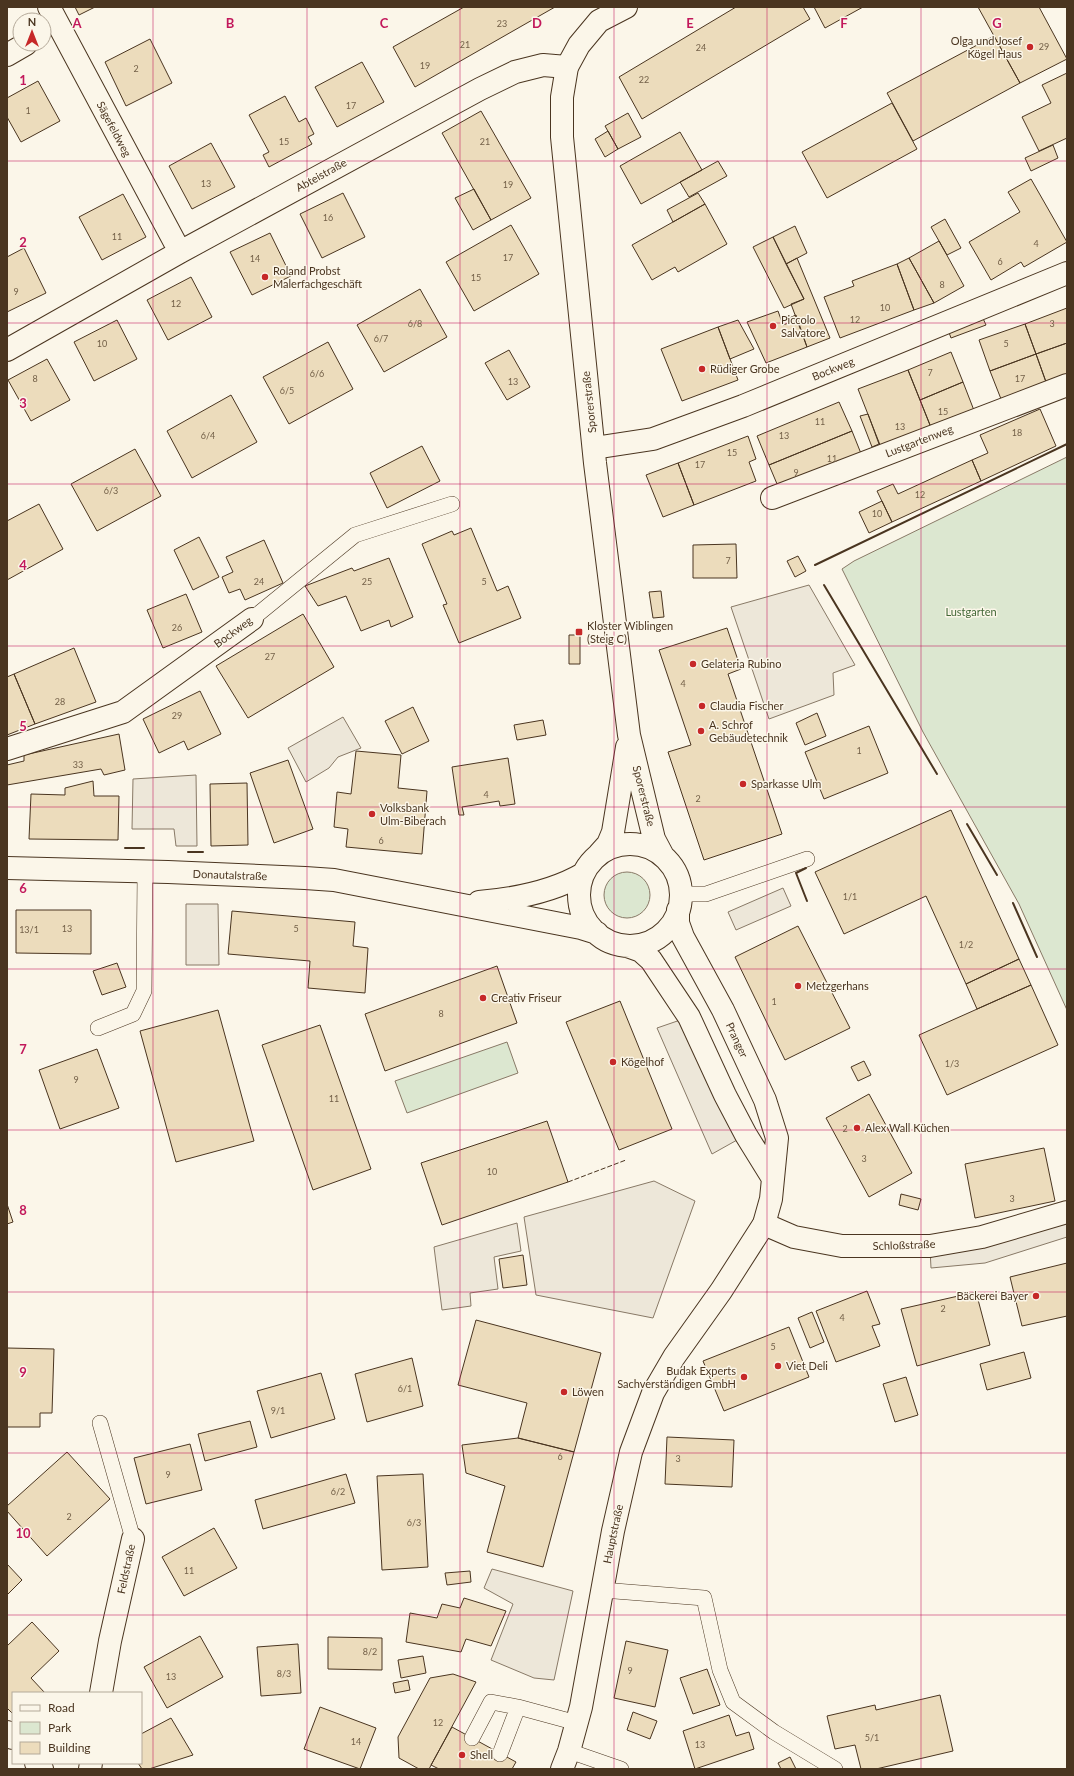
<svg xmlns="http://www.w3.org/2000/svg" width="1074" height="1776" font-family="Lato,sans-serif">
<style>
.green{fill:#dce7d0;stroke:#887966}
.parking{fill:#ede7d9;stroke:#887966}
.building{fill:#ecdcbc;stroke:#4a3520}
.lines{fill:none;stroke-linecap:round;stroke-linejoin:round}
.lane-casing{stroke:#4a3520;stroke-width:16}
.street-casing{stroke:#4a3520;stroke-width:24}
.secondary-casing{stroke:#4a3520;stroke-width:24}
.lane{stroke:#fbf6e9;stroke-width:15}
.street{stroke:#fbf6e9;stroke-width:22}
.secondary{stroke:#fbf6e9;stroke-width:22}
.fence{stroke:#4a3520;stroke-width:1;stroke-dasharray:5 2;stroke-linecap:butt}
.wall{stroke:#4a3520;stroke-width:2}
.grid{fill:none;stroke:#c2185b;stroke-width:1;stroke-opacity:0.55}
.poi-dot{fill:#c62828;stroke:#fbf6e9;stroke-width:1.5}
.labels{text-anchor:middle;stroke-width:3;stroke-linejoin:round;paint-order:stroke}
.number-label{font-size:9px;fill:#725f47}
.poi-label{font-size:11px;fill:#4a3520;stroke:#fbf6e9;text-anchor:start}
.street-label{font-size:11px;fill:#4a3520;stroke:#fbf6e9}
.park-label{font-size:11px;fill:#436837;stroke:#fbf6e9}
.grid-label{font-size:13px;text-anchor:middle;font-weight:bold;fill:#c2185b;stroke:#fbf6e9;stroke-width:3;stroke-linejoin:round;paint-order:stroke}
</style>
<rect width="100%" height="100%" fill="#fbf6e9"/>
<path class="green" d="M 1067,457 L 1067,1010 L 1019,904 L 923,732 L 842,569 L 854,561 Z
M604 895a23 23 0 1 1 46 0a23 23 0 1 1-46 0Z
M 507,1042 L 518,1073 L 407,1113 L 395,1081 Z"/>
<path class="parking" d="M 809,585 L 855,665 L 833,673 L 834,695 L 769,719 L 731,607 Z
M 343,717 L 361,748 L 338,757 L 329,768 L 306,782 L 288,748 Z
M 196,775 L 197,846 L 176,846 L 174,829 L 132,829 L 133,779 Z
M 783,888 L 791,906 L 736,930 L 728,912 Z
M 186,904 L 218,904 L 219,965 L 186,965 Z
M 689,1017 L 746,1135 L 712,1154 L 657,1028 Z
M 654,1181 L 695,1201 L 653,1318 L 536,1295 L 524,1217 Z
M 1067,1214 L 1067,1237 L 985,1263 L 931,1268 L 930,1249 Z
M 517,1223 L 521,1251 L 494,1257 L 498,1289 L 470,1293 L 471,1306 L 442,1310 L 434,1247 Z
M 492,1569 L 573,1591 L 554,1680 L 534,1678 L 491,1660 L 513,1604 L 484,1588 Z"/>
<path class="building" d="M 75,7 L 95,7 L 79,15 Z
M 464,7 L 555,7 L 415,87 L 393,47 Z
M 736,7 L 803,7 L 810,19 L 642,119 L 619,77 Z
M 814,7 L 863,7 L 825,28 Z
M 978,7 L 1039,7 L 1067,59 L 1020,83 Z
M 994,36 L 1020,83 L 913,141 L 887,93 Z
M 150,39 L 172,83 L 126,106 L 105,62 Z
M 362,62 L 384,102 L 337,127 L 315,87 Z
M 1067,73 L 1067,138 L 1039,151 L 1022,117 L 1051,103 L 1042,85 Z
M 38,81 L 60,121 L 21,142 L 7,117 L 7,98 Z
M 285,96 L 299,122 L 306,118 L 314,134 L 308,137 L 312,144 L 269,167 L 263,155 L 269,152 L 249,115 Z
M 892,103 L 917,149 L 827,198 L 802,152 Z
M 481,111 L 531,198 L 491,220 L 442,133 Z
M 628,113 L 641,137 L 618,149 L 605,126 Z
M 608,131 L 618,149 L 605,157 L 595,139 Z
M 680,132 L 702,170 L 641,204 L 620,166 Z
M 211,143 L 235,187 L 192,209 L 169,166 Z
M 1053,145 L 1058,158 L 1031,171 L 1025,158 Z
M 718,161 L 727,176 L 689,197 L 680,182 Z
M 1031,179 L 1067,242 L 1024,267 L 1021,262 L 991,280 L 969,242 L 1020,212 L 1008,192 Z
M 474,189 L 491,220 L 473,230 L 455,198 Z
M 343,193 L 365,237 L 322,258 L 300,214 Z
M 698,193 L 705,204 L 673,222 L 667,210 Z
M 123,194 L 146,237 L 102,260 L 79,217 Z
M 705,204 L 727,244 L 678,272 L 675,267 L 652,280 L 632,245 Z
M 945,219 L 961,248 L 947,255 L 931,227 Z
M 511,225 L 539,274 L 474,311 L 446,262 Z
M 795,226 L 807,253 L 786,264 L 773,237 Z
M 270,233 L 291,276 L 252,295 L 230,252 Z
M 773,237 L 804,299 L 784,308 L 753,247 Z
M 939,241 L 964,286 L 934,303 L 909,258 Z
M 24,248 L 46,293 L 7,312 L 7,257 Z
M 797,258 L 830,338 L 807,347 L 791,304 L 804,299 L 786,264 Z
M 909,258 L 934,303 L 914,310 L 897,264 Z
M 897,264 L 914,310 L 840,338 L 824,297 L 854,286 L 852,281 Z
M 191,277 L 212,317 L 168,340 L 147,300 Z
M 420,289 L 447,337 L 384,372 L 357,325 Z
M 1067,308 L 1067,343 L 1036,354 L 1025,324 Z
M 778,311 L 783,325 L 791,322 L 789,318 L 796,315 L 807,347 L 766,363 L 747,322 Z
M 981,314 L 986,325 L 951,338 L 947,327 Z
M 117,320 L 137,359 L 94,381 L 74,342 Z
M 738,320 L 754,349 L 730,359 L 718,327 Z
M 1025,324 L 1036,354 L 990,371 L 979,340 Z
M 718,327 L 738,380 L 682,401 L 661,349 Z
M 328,342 L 353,389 L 289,424 L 263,377 Z
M 1067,343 L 1067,375 L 1046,382 L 1036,354 Z
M 509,350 L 530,387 L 507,400 L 485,363 Z
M 951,352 L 963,382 L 920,400 L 908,370 Z
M 1036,354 L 1046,382 L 1001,399 L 990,371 Z
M 47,359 L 70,400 L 31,421 L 8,380 Z
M 908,370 L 932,430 L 882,450 L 858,389 Z
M 963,382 L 975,413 L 932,430 L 920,400 Z
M 231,395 L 257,442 L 192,478 L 167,431 Z
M 839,402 L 852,431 L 769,465 L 757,436 Z
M 1040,409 L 1056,446 L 981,481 L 972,460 L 988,453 L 980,435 Z
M 868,414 L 879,444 L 872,447 L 860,416 Z
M 852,431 L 862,456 L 780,491 L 769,465 Z
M 748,436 L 756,459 L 749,462 L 756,481 L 694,505 L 678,463 Z
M 422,446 L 440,481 L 387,508 L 370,473 Z
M 135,449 L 161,496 L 97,531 L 71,484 Z
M 972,460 L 981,481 L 892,522 L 877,491 L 893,484 L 898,494 Z
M 678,463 L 694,505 L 663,517 L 646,475 Z
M 882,501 L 892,522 L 869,533 L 859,512 Z
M 39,504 L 63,549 L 7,580 L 7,521 Z
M 471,528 L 497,591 L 508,586 L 521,618 L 459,643 L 443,605 L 447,604 L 422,544 L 452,531 L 454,535 Z
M 199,537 L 219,577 L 193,590 L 174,550 Z
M 264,540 L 283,583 L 245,600 L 240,589 L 229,593 L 222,577 L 233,572 L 226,557 Z
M 736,544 L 737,578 L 693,578 L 693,545 Z
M 798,556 L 806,571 L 795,577 L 787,561 Z
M 389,558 L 413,617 L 391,627 L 389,620 L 361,631 L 346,596 L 318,606 L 305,586 L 352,568 L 354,571 Z
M 661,591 L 664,617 L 653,618 L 649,592 Z
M 186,594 L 202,632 L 163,648 L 147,610 Z
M 303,614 L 334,667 L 248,718 L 216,666 Z
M 727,628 L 741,669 L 728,674 L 782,834 L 704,860 L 668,752 L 691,745 L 659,650 Z
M 569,635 L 580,635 L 580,664 L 569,664 Z
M 74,648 L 96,702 L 35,724 L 14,674 Z
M 14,674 L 35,724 L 7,735 L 7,677 Z
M 200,691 L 221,734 L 188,750 L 184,741 L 159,753 L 143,719 Z
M 413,707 L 429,741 L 402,754 L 385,721 Z
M 817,713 L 826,736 L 805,745 L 796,723 Z
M 543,720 L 546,735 L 517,740 L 514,725 Z
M 869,726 L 888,773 L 824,799 L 805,752 Z
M 119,734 L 125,770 L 104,775 L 101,769 L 7,785 L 7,765 L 24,761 L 24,755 Z
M 356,751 L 401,755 L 398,788 L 427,791 L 422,854 L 346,847 L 348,829 L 334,827 L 337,792 L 351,794 Z
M 508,758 L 515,804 L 500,806 L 499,801 L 462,807 L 464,815 L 459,815 L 452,767 Z
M 288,760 L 313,829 L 274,843 L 250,773 Z
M 93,781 L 94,796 L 119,796 L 118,840 L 29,839 L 31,794 L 65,795 L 65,788 Z
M 247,783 L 248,845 L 211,846 L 210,784 Z
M 951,810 L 1019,959 L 966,984 L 926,896 L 844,934 L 815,872 Z
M 16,910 L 91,910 L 91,954 L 16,953 Z
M 232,911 L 355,922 L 353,946 L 368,948 L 365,993 L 308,988 L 310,961 L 228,954 Z
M 798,926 L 850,1028 L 785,1060 L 735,957 Z
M 1019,959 L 1031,985 L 977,1009 L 966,984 Z
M 117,963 L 126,987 L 102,995 L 93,971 Z
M 497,966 L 517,1023 L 385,1071 L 365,1014 Z
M 1031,985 L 1058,1045 L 947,1095 L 919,1035 Z
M 620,1001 L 672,1129 L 619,1150 L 566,1022 Z
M 218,1010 L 254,1141 L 176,1162 L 140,1031 Z
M 320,1025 L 371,1169 L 313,1190 L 262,1045 Z
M 97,1049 L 119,1108 L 60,1129 L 39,1070 Z
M 864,1061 L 871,1075 L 858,1081 L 851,1067 Z
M 869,1094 L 912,1173 L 869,1197 L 826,1118 Z
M 547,1121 L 568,1182 L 442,1225 L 421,1163 Z
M 1044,1148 L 1055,1201 L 975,1218 L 965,1164 Z
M 901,1194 L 921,1199 L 918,1210 L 899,1205 Z
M 7,1204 L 13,1222 L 7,1224 Z
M 523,1255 L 527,1285 L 503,1288 L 499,1259 Z
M 1067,1263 L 1067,1316 L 1022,1326 L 1010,1277 Z
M 867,1291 L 880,1324 L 872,1326 L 880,1346 L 836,1362 L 816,1311 Z
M 976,1292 L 990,1345 L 917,1366 L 901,1309 Z
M 812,1312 L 824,1342 L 810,1348 L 798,1318 Z
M 476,1320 L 601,1353 L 574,1452 L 518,1438 L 527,1403 L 458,1385 Z
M 789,1327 L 809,1377 L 724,1411 L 703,1361 Z
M 7,1348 L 54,1349 L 52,1413 L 40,1413 L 40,1427 L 7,1427 Z
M 1024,1352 L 1031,1378 L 987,1390 L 980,1364 Z
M 412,1358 L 423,1406 L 367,1422 L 355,1374 Z
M 321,1373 L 335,1419 L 271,1438 L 257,1391 Z
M 906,1377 L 918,1415 L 895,1422 L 883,1384 Z
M 250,1421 L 257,1447 L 205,1461 L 198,1434 Z
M 667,1437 L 734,1440 L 732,1487 L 665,1484 Z
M 518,1438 L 574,1452 L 543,1567 L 487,1552 L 505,1486 L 466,1473 L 462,1445 Z
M 190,1444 L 202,1490 L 146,1504 L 134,1458 Z
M 67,1452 L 110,1499 L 47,1556 L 7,1511 L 7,1506 Z
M 346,1474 L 355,1503 L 263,1529 L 255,1500 Z
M 423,1474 L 428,1567 L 382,1570 L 377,1476 Z
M 214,1528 L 237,1568 L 184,1596 L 162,1557 Z
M 7,1564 L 22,1580 L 7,1595 Z
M 470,1571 L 471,1582 L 447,1585 L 445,1573 Z
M 464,1598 L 506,1611 L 491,1646 L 466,1639 L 461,1652 L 406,1642 L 410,1613 L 437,1618 L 442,1604 L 460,1608 Z
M 32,1622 L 59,1651 L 31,1678 L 45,1693 L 13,1693 L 13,1714 L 7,1708 L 7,1646 Z
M 200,1636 L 223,1677 L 167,1708 L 144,1667 Z
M 328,1637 L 382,1638 L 382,1670 L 328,1669 Z
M 626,1641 L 668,1650 L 655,1707 L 614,1698 Z
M 298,1644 L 301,1693 L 261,1696 L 257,1647 Z
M 423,1656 L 426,1673 L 401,1678 L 398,1660 Z
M 707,1669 L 720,1705 L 693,1714 L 680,1678 Z
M 453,1674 L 476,1682 L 429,1769 L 419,1769 L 399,1758 L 398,1737 L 430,1678 Z
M 408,1680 L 410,1690 L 395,1693 L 393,1683 Z
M 940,1695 L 953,1751 L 876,1769 L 861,1769 L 855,1745 L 835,1749 L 827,1716 L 875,1705 L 876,1710 Z
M 320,1707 L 376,1728 L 360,1769 L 304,1749 Z
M 633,1712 L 657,1721 L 650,1739 L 627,1730 Z
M 729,1715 L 736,1736 L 749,1732 L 754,1749 L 695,1769 L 683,1731 Z
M 171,1718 L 193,1755 L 149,1769 L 142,1769 L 138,1763 L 141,1763 L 141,1734 Z
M 452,1727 L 516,1762 L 512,1769 L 439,1769 L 431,1765 Z
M 790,1757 L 796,1769 L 781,1769 L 778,1763 Z"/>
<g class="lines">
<g class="lane-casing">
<path id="lane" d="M 252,619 L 355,535 L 452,504
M 680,894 L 706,894 L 807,859
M 98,1028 L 133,1014 L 144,991 L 145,872
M 100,1423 L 133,1539
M 602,1590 L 704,1598 L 720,1670 L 733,1702 L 774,1732 L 835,1769
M 472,1738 L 491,1702 L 518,1707
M 569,1751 L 621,1769
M 500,1754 L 518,1707 L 577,1723"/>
</g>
<g class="street-casing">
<path id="street" d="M 49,7 L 180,252
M 7,55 L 26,44
M 7,350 L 180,252 L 480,89 L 515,72 L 543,65 L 567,67
M 594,448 L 653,439 L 743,406 L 1067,273
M 772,498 L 1067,385
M 7,749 L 123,712 L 252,619
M 764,1224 L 794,1237 L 842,1246 L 930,1246 L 982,1237 L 1067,1212
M 101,1693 L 110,1641 L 133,1539
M 7,1732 L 13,1738
M 36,1763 L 42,1769
M 90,1769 L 91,1763"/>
</g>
<g class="secondary-casing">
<path id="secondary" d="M 626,7 L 599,21 L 579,45 L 567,67 L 562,97 L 562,137 L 595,463 L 629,735 L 654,839 L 663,856
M579 895a51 51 0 1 1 102 0a51 51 0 1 1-102 0Z
M 599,854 L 608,844 L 613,832 L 627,747
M 7,868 L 168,872 L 305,878 L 334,880 L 581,928 L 597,933
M 479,902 C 515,899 552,892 583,874
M 627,946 L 641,951 L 651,960 L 689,1017 L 725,1095 L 746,1135 L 772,1177
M 562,1769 L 569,1751 L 581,1707 L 613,1531 L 631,1452 L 653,1393 L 674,1357 L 721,1291 L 764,1224 L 771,1199 L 777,1138 L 765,1100 L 723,1010 L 683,937 L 678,923 L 678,910"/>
</g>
<use href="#lane" class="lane"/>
<use href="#street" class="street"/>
<use href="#secondary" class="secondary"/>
<path class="fence" d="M 568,1182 L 626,1160"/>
<path class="wall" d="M 815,565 L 1067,444
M 824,585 L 937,774
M 967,824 L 997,875
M 125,848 L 144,848
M 188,852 L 203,852
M 806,868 L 796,873 L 807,901
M 1013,903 L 1037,957"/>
</g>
<path class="grid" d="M 153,7 L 153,1769M 307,7 L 307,1769M 460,7 L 460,1769M 614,7 L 614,1769M 767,7 L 767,1769M 921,7 L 921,1769M 7,161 L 1067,161M 7,323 L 1067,323M 7,484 L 1067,484M 7,646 L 1067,646M 7,807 L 1067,807M 7,969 L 1067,969M 7,1130 L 1067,1130M 7,1292 L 1067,1292M 7,1453 L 1067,1453M 7,1615 L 1067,1615"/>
<g class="poi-dot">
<circle cx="1030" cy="47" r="4"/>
<circle cx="265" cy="277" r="4"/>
<circle cx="773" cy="326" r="4"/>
<circle cx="702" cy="369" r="4"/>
<rect x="575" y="628" width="8" height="8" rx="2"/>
<circle cx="693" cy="664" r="4"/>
<circle cx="702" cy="706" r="4"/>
<circle cx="701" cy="731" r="4"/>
<circle cx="743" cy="784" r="4"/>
<circle cx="372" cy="814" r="4"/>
<circle cx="798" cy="986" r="4"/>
<circle cx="483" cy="998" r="4"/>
<circle cx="613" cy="1062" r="4"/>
<circle cx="857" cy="1128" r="4"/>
<circle cx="1036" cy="1296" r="4"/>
<circle cx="778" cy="1366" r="4"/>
<circle cx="744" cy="1377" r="4"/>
<circle cx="564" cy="1392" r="4"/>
<circle cx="462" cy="1755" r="4"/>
</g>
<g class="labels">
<g class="number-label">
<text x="502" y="27">23</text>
<text x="465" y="48">21</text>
<text x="1044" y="50">29</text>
<text x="701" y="51">24</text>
<text x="425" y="69">19</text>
<text x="136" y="72">2</text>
<text x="644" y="83">22</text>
<text x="351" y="109">17</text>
<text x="28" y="114">1</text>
<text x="284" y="145">15</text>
<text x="485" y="145">21</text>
<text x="206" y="187">13</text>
<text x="508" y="188">19</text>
<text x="328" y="221">16</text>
<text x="117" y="240">11</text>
<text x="1036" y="247">4</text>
<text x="508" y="261">17</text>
<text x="255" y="262">14</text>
<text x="1000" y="265">6</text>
<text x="476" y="281">15</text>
<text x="942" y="288">8</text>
<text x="16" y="295">9</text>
<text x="176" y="307">12</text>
<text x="885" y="311">10</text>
<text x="855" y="323">12</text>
<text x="415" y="327">6/8</text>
<text x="1052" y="327">3</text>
<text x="381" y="342">6/7</text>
<text x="102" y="347">10</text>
<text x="1006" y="347">5</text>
<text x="930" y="376">7</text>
<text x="317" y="377">6/6</text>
<text x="35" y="382">8</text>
<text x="1020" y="382">17</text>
<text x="513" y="385">13</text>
<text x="287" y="394">6/5</text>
<text x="943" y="415">15</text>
<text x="820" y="425">11</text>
<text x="900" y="430">13</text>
<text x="1017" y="436">18</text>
<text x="208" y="439">6/4</text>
<text x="784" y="439">13</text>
<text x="732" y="456">15</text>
<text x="832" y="462">11</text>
<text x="700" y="468">17</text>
<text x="796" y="476">9</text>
<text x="111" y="494">6/3</text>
<text x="920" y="498">12</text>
<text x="877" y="517">10</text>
<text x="728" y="564">7</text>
<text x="259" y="585">24</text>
<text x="367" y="585">25</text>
<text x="484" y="585">5</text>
<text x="177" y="631">26</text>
<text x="270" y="660">27</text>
<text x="683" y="687">4</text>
<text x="60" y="705">28</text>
<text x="177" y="719">29</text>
<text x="859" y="754">1</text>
<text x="78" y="768">33</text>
<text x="486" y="798">4</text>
<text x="698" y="802">2</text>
<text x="381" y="844">6</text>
<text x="850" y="900">1/1</text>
<text x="67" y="932">13</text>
<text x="296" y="932">5</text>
<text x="29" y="933">13/1</text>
<text x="966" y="948">1/2</text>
<text x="774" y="1005">1</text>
<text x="441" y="1017">8</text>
<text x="952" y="1067">1/3</text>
<text x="76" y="1083">9</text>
<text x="334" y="1102">11</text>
<text x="845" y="1132">2</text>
<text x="864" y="1162">3</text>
<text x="492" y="1175">10</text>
<text x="1012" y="1202">3</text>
<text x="943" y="1312">2</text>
<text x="842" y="1321">4</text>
<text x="773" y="1350">5</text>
<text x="405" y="1392">6/1</text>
<text x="278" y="1414">9/1</text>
<text x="560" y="1460">6</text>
<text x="678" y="1462">3</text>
<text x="168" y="1478">9</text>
<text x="338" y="1495">6/2</text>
<text x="69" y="1520">2</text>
<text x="414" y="1526">6/3</text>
<text x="189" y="1574">11</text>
<text x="370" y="1655">8/2</text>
<text x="630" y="1674">9</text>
<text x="284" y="1677">8/3</text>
<text x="171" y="1680">13</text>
<text x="438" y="1726">12</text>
<text x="872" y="1741">5/1</text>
<text x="356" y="1745">14</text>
<text x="700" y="1748">13</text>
</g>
<g class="poi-label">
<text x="1022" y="45" text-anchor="end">Olga und Josef<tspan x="1022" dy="13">Kögel Haus</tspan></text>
<text x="273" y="275">Roland Probst<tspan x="273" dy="13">Malerfachgeschäft</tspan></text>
<text x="781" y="324">Piccolo<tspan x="781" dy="13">Salvatore</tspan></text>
<text x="710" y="373">Rüdiger Grobe</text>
<text x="587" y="630">Kloster Wiblingen<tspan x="587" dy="13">(Steig C)</tspan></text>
<text x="701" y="668">Gelateria Rubino</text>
<text x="710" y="710">Claudia Fischer</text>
<text x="709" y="729">A. Schrof<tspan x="709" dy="13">Gebäudetechnik</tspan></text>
<text x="751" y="788">Sparkasse Ulm</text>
<text x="380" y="812">Volksbank<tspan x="380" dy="13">Ulm-Biberach</tspan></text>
<text x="806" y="990">Metzgerhans</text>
<text x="491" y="1002">Creativ Friseur</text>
<text x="621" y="1066">Kögelhof</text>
<text x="865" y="1132">Alex Wall Küchen</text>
<text x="1028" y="1300" text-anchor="end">Bäckerei Bayer</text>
<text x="786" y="1370">Viet Deli</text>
<text x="736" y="1375" text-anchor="end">Budak Experts<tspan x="736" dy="13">Sachverständigen GmbH</tspan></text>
<text x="572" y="1396">Löwen</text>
<text x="470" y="1759">Shell</text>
</g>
<g class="street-label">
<text transform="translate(114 129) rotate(62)" y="4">Sägefeldweg</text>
<text transform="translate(321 175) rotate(-29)" y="4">Abteistraße</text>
<text transform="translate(833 369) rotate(-22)" y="4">Bockweg</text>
<text transform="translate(589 402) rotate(-96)" y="4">Sporerstraße</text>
<text transform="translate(919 441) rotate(-21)" y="4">Lustgartenweg</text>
<text transform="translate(233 632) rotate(-36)" y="4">Bockweg</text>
<text transform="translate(644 796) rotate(76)" y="4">Sporerstraße</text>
<text transform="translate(230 875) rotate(2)" y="4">Donautalstraße</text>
<text transform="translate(737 1040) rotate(65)" y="4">Pranger</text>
<text transform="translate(904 1245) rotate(-2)" y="4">Schloßstraße</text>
<text transform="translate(613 1534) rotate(-78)" y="4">Hauptstraße</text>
<text transform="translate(126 1569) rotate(-78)" y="4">Feldstraße</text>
</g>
<g class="park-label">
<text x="971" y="616">Lustgarten</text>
</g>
</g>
<g class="grid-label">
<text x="77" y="28">A</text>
<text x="230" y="28">B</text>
<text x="384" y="28">C</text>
<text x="537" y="28">D</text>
<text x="690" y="28">E</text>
<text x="844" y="28">F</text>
<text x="997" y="28">G</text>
<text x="23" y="85">1</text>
<text x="23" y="247">2</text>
<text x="23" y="408">3</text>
<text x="23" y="570">4</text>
<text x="23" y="731">5</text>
<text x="23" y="893">6</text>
<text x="23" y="1054">7</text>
<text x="23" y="1215">8</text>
<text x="23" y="1377">9</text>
<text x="23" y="1538">10</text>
</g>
<rect width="1074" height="1776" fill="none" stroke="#4a3520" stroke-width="16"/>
<rect x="12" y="1692" width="130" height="72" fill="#fbf6e9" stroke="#b4a999"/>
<rect x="20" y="1705" width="20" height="6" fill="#fbf6e9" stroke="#b4a999"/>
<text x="48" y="1712" font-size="12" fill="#4a3520">Road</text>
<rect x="20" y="1722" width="20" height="12" fill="#dce7d0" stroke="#b4a999"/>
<text x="48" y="1732" font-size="12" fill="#4a3520">Park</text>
<rect x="20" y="1742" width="20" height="12" fill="#ecdcbc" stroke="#b4a999"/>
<text x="48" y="1752" font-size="12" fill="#4a3520">Building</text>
<g transform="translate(32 32)"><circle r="19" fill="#fbf6e9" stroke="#b4a999"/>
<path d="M0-3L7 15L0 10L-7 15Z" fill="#c62828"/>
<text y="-6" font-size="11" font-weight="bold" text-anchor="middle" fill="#4a3520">N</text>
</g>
</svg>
